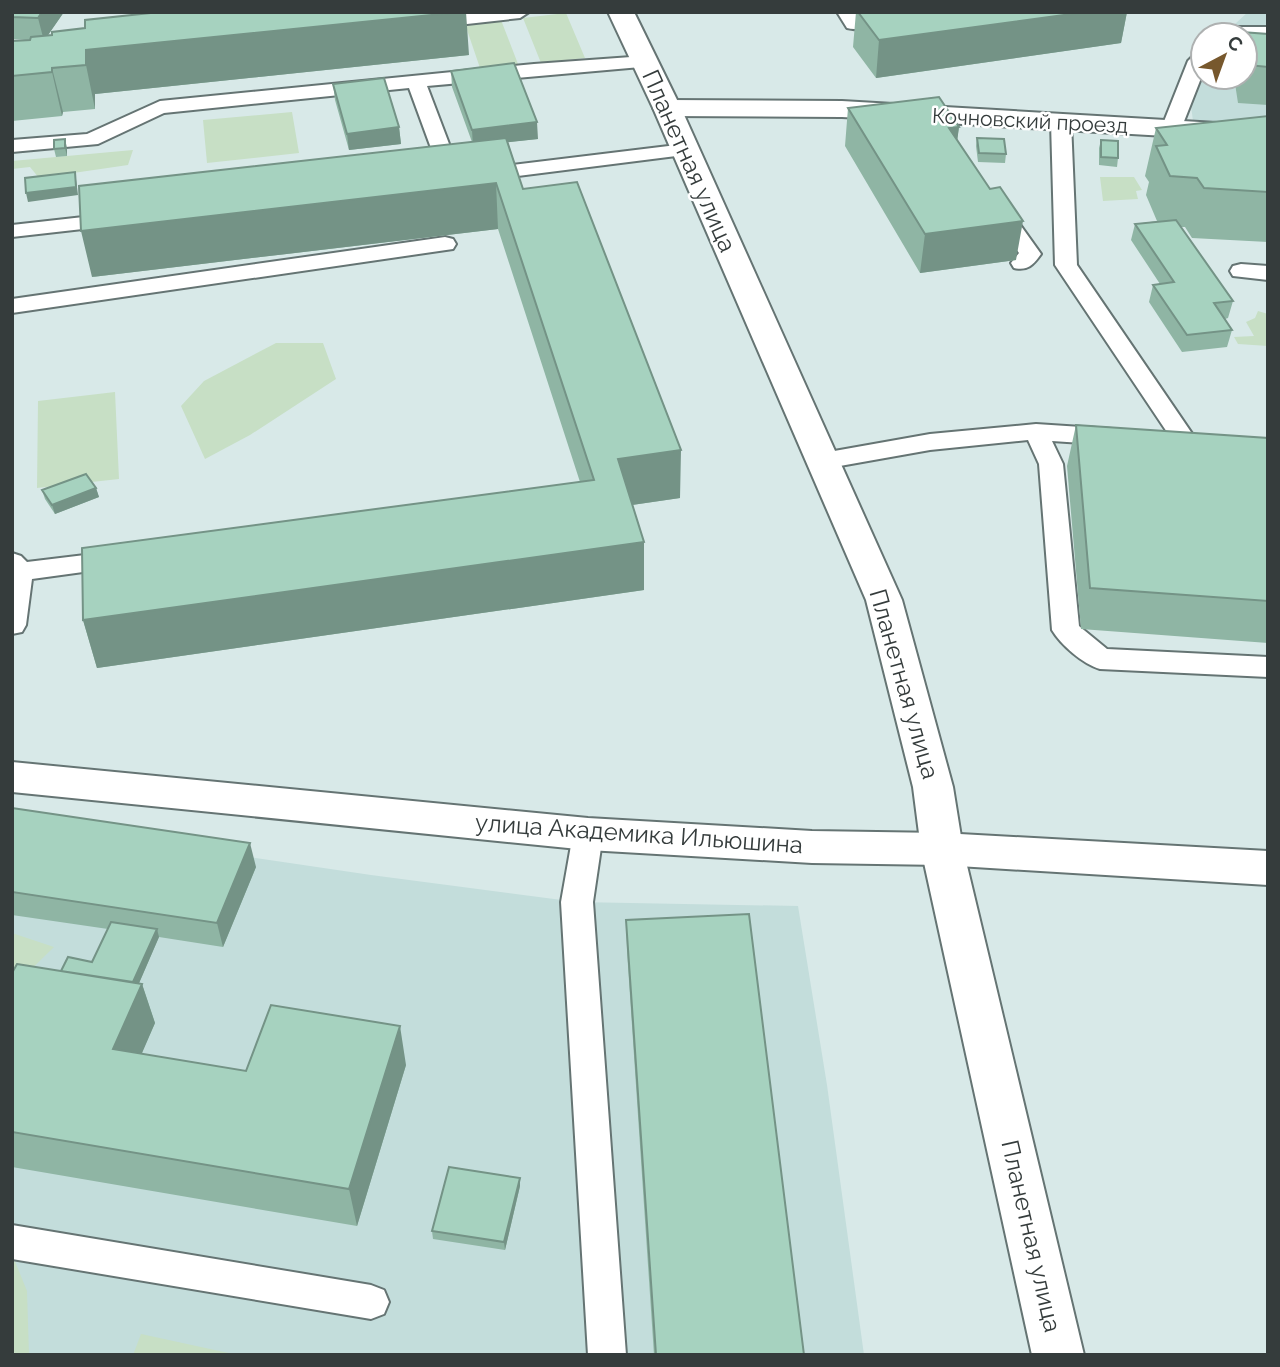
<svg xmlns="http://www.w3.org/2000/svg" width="1280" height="1367" font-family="Raleway,sans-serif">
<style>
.built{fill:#c3dddb}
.green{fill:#c7dfc5}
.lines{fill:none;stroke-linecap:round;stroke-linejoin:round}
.service-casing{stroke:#657473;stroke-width:4}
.minor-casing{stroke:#657473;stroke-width:4}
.tertiary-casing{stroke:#657473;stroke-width:4}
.service{fill:#fff;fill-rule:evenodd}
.minor{fill:#fff;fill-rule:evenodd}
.tertiary{fill:#fff;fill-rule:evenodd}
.wall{fill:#8fb5a4}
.shaded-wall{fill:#749386}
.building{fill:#a6d2bf;stroke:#749386;stroke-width:2}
.labels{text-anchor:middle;stroke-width:5;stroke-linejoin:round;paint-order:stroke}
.far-street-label{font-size:21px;fill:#353c3c;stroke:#fff}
.street-label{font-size:24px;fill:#353c3c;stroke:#fff}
</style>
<rect width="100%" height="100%" fill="#d8e9e8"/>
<path class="built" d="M 1248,12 L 1268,12 L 1268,125 L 1193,121 L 1185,62 L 1203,50 L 1203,77 L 1245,77 L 1245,35 L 1223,35 Z
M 12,822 L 371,875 L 577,902 L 798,906 L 827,1085 L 864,1355 L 12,1355 Z"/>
<path class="green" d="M 566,13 L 585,58 L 541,63 L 523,18 Z
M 501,20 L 518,64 L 480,68 L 465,24 Z
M 292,112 L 299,153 L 207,163 L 203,120 Z
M 133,150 L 128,165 L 39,178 L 30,167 L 12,169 L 12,161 Z
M 1100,177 L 1134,177 L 1142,190 L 1136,191 L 1138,199 L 1103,201 Z
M 1258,311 L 1268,314 L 1268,346 L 1238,344 L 1234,337 L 1254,336 L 1246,322 L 1255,318 Z
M 276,343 L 323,343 L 336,379 L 250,435 L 205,459 L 181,406 L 204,381 Z
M 115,392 L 119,479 L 37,488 L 38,401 Z
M 12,933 L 54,947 L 12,988 Z
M 12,1254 L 27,1291 L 29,1355 L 12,1355 Z
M 141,1334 L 238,1355 L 133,1355 Z"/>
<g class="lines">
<g class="service-casing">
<path id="service" d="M 469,12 L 529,12 L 520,18 L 458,25 L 449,19 L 451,15 Z
M 837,12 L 855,12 L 859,18 L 891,14 L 900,20 C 891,30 860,31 847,28 Z
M 1233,27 L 1268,27 L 1268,39 L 1221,35 Z
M 1203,51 L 1203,73 L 1181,129 L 1178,133 L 1164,133 L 1161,129 L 1188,61 L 1196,53 Z
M 645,56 L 655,62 L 652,66 L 427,86 L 462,178 L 459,182 L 445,182 L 442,178 L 409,88 L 164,113 L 98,144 L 12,152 L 12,140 L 87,134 L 160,101 L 534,64 Z
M 1061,116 L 1068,118 L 1071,122 L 1077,265 L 1193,435 L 1268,440 L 1268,456 L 1177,447 L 1055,265 L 1051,122 L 1054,118 Z
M 685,144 L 692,146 L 695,150 L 692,154 L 479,181 L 472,179 L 469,175 L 472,171 L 479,169 Z
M 999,203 L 1006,205 L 1041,254 C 1033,265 1028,271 1014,268 L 1011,263 L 1019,253 L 988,209 L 992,205 Z
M 119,213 L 127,214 L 130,219 L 127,224 L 12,237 L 12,225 Z
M 445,237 L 453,239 L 456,244 L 453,249 L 12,313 L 12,299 Z
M 1241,264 L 1268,266 L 1268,280 L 1233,276 L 1230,271 L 1233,266 Z
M 1036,424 L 1112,429 L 1121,432 L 1124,437 L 1121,442 L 1112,445 L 1052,441 L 1063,464 L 1079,626 L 1107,649 L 1268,657 L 1268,677 L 1100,669 C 1083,664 1061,645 1052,630 L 1039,464 L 1028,440 L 930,450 L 823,469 L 814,467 L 811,461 L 814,455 L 823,453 L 930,434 Z
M 118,551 L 127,554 L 131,560 L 127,566 L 32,579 L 26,625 L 22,632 L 12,634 L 12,553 L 21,556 L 27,562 Z
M 588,822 L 599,826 L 603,834 L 593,902 L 626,1355 L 588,1355 L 561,902 L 573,834 L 577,826 Z
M 12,1225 L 371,1285 L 384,1290 L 389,1302 L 384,1314 L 371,1319 L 12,1259 Z"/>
</g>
<g class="minor-casing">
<path id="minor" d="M 667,100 L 842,101 L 1268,126 L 1268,142 L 842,117 L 667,116 L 657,114 L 653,108 L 657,102 Z
M 12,762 L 588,818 L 812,831 L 942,833 L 1268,851 L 1268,885 L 942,865 L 812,863 L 588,850 L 12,792 Z"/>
</g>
<g class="tertiary-casing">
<path id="tertiary" d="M 608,12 L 634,12 L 681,108 L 902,600 L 953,787 L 963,849 L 1084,1355 L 1032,1355 L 921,849 L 913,787 L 866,600 L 653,108 Z"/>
</g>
<use href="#service" class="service"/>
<use href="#minor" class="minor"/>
<use href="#tertiary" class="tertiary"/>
</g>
<path class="wall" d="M 12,12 L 64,12 L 47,36 L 469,55 L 95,94 L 95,109 L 63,112 L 62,116 L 12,121 L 12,41 L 28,40 L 12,39 Z
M 856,12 L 1127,12 L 1121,43 L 876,78 L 853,47 Z
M 1241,32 L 1268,34 L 1268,105 L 1238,103 L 1234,77 L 1245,77 L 1245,35 L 1241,35 Z
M 451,71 L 538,139 L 508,142 L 523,189 L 680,498 L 632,505 L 644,542 L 644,590 L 97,668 L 83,620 L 580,482 L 498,229 L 92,277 L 472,142 L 452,87 Z
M 333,84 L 399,127 L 401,144 L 349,150 L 335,100 Z
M 848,108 L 959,127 L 957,140 L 1016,260 L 920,273 L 845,146 Z
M 1268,116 L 1268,242 L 1192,238 L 1185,227 L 1181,227 L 1233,301 L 1228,318 L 1225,319 L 1232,330 L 1227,347 L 1182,352 L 1149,302 L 1153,285 L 1160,284 L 1131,240 L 1135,224 L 1157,221 L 1146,195 L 1149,182 L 1145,176 L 1156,128 Z
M 977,138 L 1006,154 L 1005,163 L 978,162 L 976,146 Z
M 1101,140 L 1118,158 L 1117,167 L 1099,165 L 1099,148 Z
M 67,148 L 67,156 L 56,157 L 54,149 Z
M 1076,425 L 1268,438 L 1268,643 L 1081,629 L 1067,466 Z
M 96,488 L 99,497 L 55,514 L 45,499 L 42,490 Z
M 12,808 L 256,867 L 223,947 L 159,937 L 139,983 L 142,984 L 155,1023 L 141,1054 L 246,1071 L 406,1065 L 357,1226 L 12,1167 L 12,973 L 61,971 L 92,962 L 108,929 L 12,915 Z
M 626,920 L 804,1355 L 654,1355 L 627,951 Z
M 520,1186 L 505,1250 L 433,1239 L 432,1231 Z"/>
<path class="shaded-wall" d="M 42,12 L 64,12 L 44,41 L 38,18 Z
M 461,12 L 466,12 L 469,55 L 95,94 L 95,109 L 86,65 L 86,50 Z
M 1086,12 L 1127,12 L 1121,43 L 876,78 L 879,40 Z
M 52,68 L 63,112 L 62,116 L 52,72 Z
M 537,122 L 538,139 L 473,146 L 472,130 Z
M 399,127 L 401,144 L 349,150 L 347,134 Z
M 959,127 L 954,165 L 949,128 Z
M 65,139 L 67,148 L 67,156 L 65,148 Z
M 75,172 L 78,195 L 28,202 L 26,193 Z
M 496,183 L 498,229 L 92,277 L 81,231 Z
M 1023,221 L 1016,260 L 920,273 L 925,234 Z
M 681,450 L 680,498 L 618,507 L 618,459 Z
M 96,488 L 99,497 L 55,514 L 52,505 Z
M 644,542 L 644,590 L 97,668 L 83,620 Z
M 250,843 L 256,867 L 223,947 L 217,923 Z
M 157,929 L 159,937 L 124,1018 L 121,1010 Z
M 142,984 L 155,1023 L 127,1088 L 113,1049 Z
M 400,1026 L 406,1065 L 357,1226 L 349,1189 Z
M 520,1178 L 520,1186 L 505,1250 L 504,1242 Z"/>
<path class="building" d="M 12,12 L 42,12 L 38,18 L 12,17 Z
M 160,12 L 461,12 L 86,50 L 86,65 L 52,68 L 52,72 L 12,76 L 12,41 L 30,40 L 31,37 L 52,35 L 52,32 L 85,28 L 85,20 Z
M 858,12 L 1086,12 L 879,40 Z
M 1241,32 L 1268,34 L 1268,67 L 1248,65 L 1245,52 L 1245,35 L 1242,35 Z
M 514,63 L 537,122 L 472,130 L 451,71 Z
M 384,78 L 399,127 L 347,134 L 333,84 Z
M 939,97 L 959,127 L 949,128 L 990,189 L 1000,187 L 1023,221 L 925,234 L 848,108 Z
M 1268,116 L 1268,192 L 1204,188 L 1197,178 L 1170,176 L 1156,146 L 1167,145 L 1156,128 Z
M 506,138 L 523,189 L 577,182 L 681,450 L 618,459 L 644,542 L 83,620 L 82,548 L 594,480 L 496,183 L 81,231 L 79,186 Z
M 977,138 L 1004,139 L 1006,154 L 979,153 Z
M 65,139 L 65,148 L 54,149 L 54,140 Z
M 1101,140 L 1118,141 L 1118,158 L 1101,157 Z
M 75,172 L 76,187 L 26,193 L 25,178 Z
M 1176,220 L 1233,301 L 1214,303 L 1232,330 L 1187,335 L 1153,285 L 1174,282 L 1135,224 Z
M 1076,425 L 1268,438 L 1268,601 L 1090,588 Z
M 86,474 L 96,488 L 52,505 L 42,490 Z
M 12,808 L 250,843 L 217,923 L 12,892 Z
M 749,914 L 804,1355 L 656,1355 L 626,920 Z
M 111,922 L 157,929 L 133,982 L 61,971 L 68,957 L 92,962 Z
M 17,964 L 142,984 L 113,1049 L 246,1071 L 271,1005 L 400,1026 L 349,1189 L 12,1132 L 12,973 Z
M 449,1167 L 520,1178 L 504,1242 L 432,1231 Z"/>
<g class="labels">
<g class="far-street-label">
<text transform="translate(1030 121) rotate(3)" y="7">Кочновский проезд</text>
</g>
<g class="street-label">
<text transform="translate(689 161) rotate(66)" y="8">Планетная улица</text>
<text transform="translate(904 684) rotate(74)" y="8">Планетная улица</text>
<text transform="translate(639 834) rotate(4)" y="8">улица Академика Ильюшина</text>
<text transform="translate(1031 1236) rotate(77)" y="8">Планетная улица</text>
</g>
</g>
<rect width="1280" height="1367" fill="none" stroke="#353c3c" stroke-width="28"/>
<g transform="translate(1224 56) rotate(41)"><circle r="33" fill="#ffffff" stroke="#aeb1b1" stroke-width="2"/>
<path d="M0-5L12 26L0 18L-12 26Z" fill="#77582d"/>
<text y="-10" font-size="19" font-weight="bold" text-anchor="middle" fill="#353c3c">С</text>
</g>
</svg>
